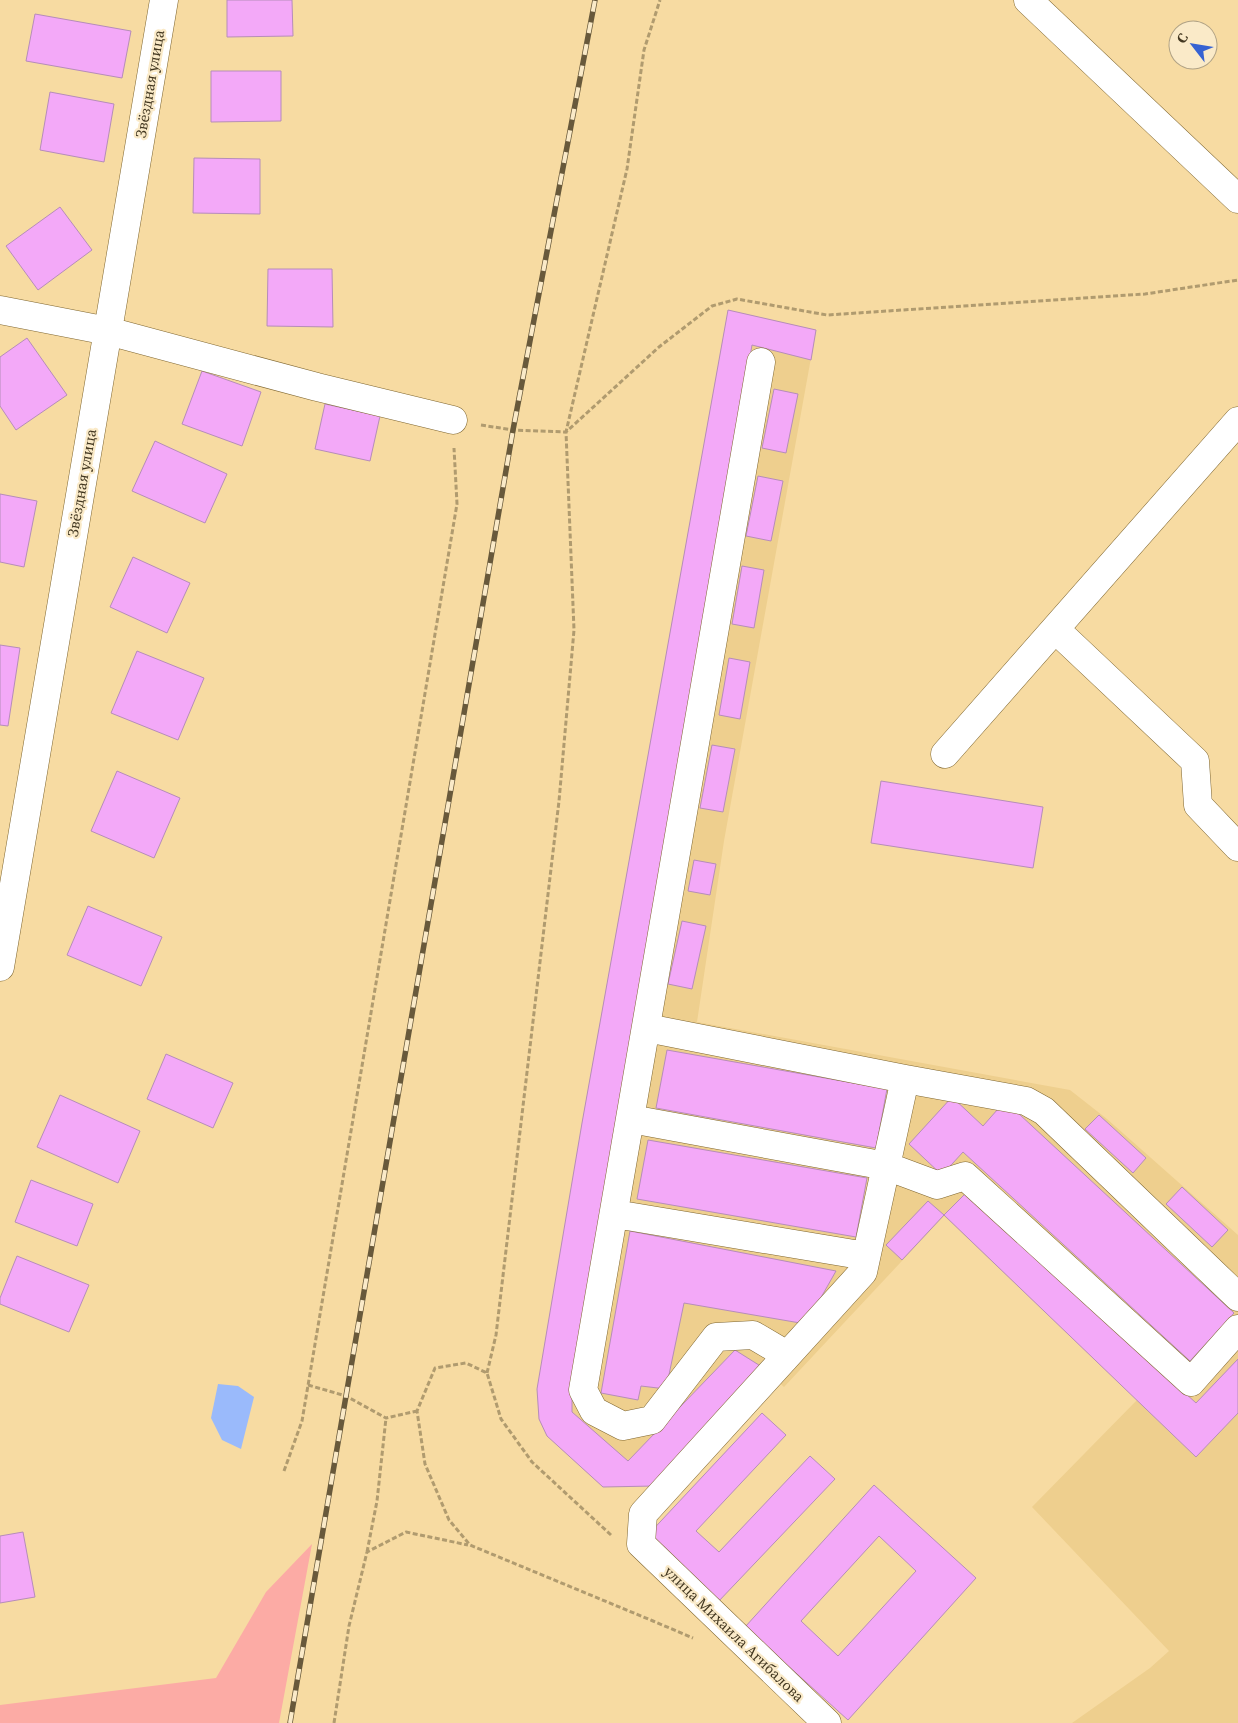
<svg xmlns="http://www.w3.org/2000/svg" width="1238" height="1723" font-family="'Source Serif 4',serif">
<style>
.built{fill:#eecf8e}
.green{fill:#fcaba5}
.water{fill:#9abafb}
.building{fill:#f3a9f8;stroke:#b68db9;fill-rule:evenodd}
.lines{fill:none;stroke-linecap:round;stroke-linejoin:round}
.minor-casing{stroke:#7f6630;stroke-width:29}
.path{stroke:#b09b6f;stroke-width:3;stroke-dasharray:5 2.5;stroke-linecap:butt}
.minor{stroke:#fff;stroke-width:28}
.rail-casing{stroke:#68593b;stroke-width:5.5}
.rail{stroke:#faeac8;stroke-width:4;stroke-dasharray:11;stroke-linecap:butt}
.labels{text-anchor:middle;stroke-width:4.5;stroke-linejoin:round;paint-order:stroke}
.street-label{font-size:15px;fill:#423720;stroke:#faeac8}
</style>
<rect width="100%" height="100%" fill="#f7dba2"/>
<path class="built" d="M 728,310 L 816,330 L 724,841 L 697,1022 L 1070,1090 L 1107,1119 L 1238,1235 L 1238,1723 L 1072,1723 L 1150,1668 L 1169,1651 L 1032,1507 L 1137,1400 L 944,1216 L 784,1387 L 762,1367 L 654,1486 L 603,1487 L 547,1436 L 539,1419 L 582,1123 Z"/>
<path class="green" d="M 312,1544 L 279,1723 L 0,1723 L 0,1705 L 216,1678 L 266,1592 Z"/>
<path class="water" d="M 218,1384 L 238,1386 L 254,1397 L 241,1449 L 222,1440 L 211,1418 Z"/>
<path class="building" d="M 227,0 L 292,0 L 293,36 L 227,37 Z
M 35,14 L 131,31 L 122,78 L 26,61 Z
M 211,71 L 281,71 L 281,121 L 211,122 Z
M 50,92 L 114,104 L 104,162 L 40,150 Z
M 194,158 L 260,159 L 260,214 L 193,213 Z
M 60,207 L 92,250 L 38,290 L 6,246 Z
M 268,269 L 332,269 L 333,327 L 267,326 Z
M 728,310 L 816,330 L 811,360 L 752,345 L 572,1393 L 572,1412 L 628,1461 L 735,1350 L 762,1367 L 654,1486 L 603,1487 L 547,1436 L 539,1419 L 537,1389 L 582,1123 Z
M 27,338 L 67,395 L 16,430 L 0,406 L 0,357 Z
M 202,371 L 261,392 L 242,446 L 182,424 Z
M 774,389 L 798,394 L 786,453 L 762,448 Z
M 325,404 L 380,416 L 370,461 L 315,449 Z
M 155,441 L 227,474 L 205,523 L 132,491 Z
M 758,476 L 783,481 L 771,541 L 746,536 Z
M 0,494 L 37,501 L 24,567 L 0,562 Z
M 133,557 L 190,583 L 167,633 L 110,607 Z
M 742,566 L 764,570 L 754,628 L 732,624 Z
M 0,645 L 20,648 L 8,726 L 0,725 Z
M 137,651 L 204,678 L 178,740 L 111,713 Z
M 729,658 L 750,662 L 740,719 L 719,715 Z
M 712,745 L 735,749 L 723,812 L 700,808 Z
M 117,771 L 180,798 L 154,858 L 91,831 Z
M 881,781 L 1043,807 L 1033,868 L 871,843 Z
M 694,860 L 716,864 L 710,895 L 688,891 Z
M 88,906 L 162,937 L 141,986 L 67,955 Z
M 682,921 L 706,926 L 692,989 L 668,984 Z
M 667,1050 L 887,1089 L 876,1148 L 656,1108 Z
M 166,1054 L 233,1083 L 213,1128 L 147,1099 Z
M 60,1095 L 140,1131 L 118,1183 L 37,1147 Z
M 952,1097 L 983,1126 L 1005,1101 L 1234,1313 L 1190,1361 L 963,1152 L 942,1175 L 909,1144 Z
M 1099,1115 L 1146,1158 L 1133,1173 L 1085,1129 Z
M 648,1140 L 867,1178 L 856,1237 L 637,1199 Z
M 31,1180 L 93,1204 L 77,1246 L 15,1222 Z
M 1182,1187 L 1228,1230 L 1212,1247 L 1166,1204 Z
M 966,1193 L 1196,1403 L 1238,1359 L 1238,1413 L 1196,1457 L 944,1215 Z
M 928,1201 L 944,1215 L 902,1260 L 886,1245 Z
M 630,1231 L 836,1271 L 806,1324 L 684,1303 L 666,1389 L 641,1386 L 638,1400 L 601,1393 Z
M 17,1256 L 89,1285 L 69,1332 L 0,1304 L 0,1298 Z
M 762,1413 L 786,1435 L 696,1531 L 719,1552 L 810,1456 L 835,1479 L 717,1603 L 646,1537 Z
M 874,1485 L 976,1578 L 848,1720 L 745,1627 ZM 879,1536 L 916,1571 L 838,1656 L 801,1621 Z
M 23,1532 L 35,1597 L 0,1603 L 0,1536 Z"/>
<g class="lines">
<g class="minor-casing">
<path id="minor" d="M 1028,0 L 1238,199
M 0,310 L 108,331 L 317,387 L 453,420
M 761,362 L 583,1390 L 594,1411 L 623,1426 L 652,1420 L 716,1337 L 753,1335 L 787,1355
M 1055,629 L 1195,761 L 1198,805 L 1238,847
M 945,754 L 1238,421
M 0,967 L 164,0
M 647,1028 L 905,1079 L 1026,1101 L 1044,1111 L 1238,1297
M 631,1119 L 886,1166 L 937,1185 L 965,1176 L 1191,1382 L 1238,1329
M 615,1214 L 866,1256
M 827,1723 L 641,1544 L 643,1514 L 863,1272 L 905,1079"/>
</g>
<path class="path" d="M 481,425 L 513,430 L 566,432 L 659,347 L 712,306 L 737,299 L 827,315 L 1145,294 L 1238,280
M 487,1373 L 496,1335 L 559,801 L 574,630 L 566,432 L 627,169 L 644,50 L 660,0
M 308,1385 L 346,1396 L 386,1418 L 417,1411
M 284,1471 L 302,1421 L 457,504 L 454,448
M 611,1535 L 532,1462 L 501,1419 L 487,1373 L 466,1363 L 435,1368 L 417,1411 L 425,1464 L 449,1520 L 470,1545 L 653,1621 L 693,1638
M 367,1552 L 377,1501 L 386,1418
M 334,1723 L 349,1626 L 367,1552 L 406,1532 L 468,1545"/>
<use href="#minor" class="minor"/>
<g class="rail-casing">
<path id="rail" d="M 290,1723 L 346,1396 L 513,430 L 595,0"/>
</g>
<use href="#rail" class="rail"/>
</g>
<g class="labels">
<g class="street-label">
<text transform="translate(150 84) rotate(-80)" y="5">Звёздная улица</text>
<text transform="translate(82 483) rotate(-80)" y="5">Звёздная улица</text>
<text transform="translate(734 1634) rotate(44)" y="5">улица Михаила Агибалова</text>
</g>
</g>
<g transform="translate(1193 45) rotate(301)"><circle r="24" fill="#faeac8" stroke="#b0a285"/>
<path d="M0-4L9 19L0 12L-9 19Z" fill="#3662d2"/>
<text y="-8" font-size="14" font-weight="bold" text-anchor="middle" fill="#423720">С</text>
</g>
</svg>
